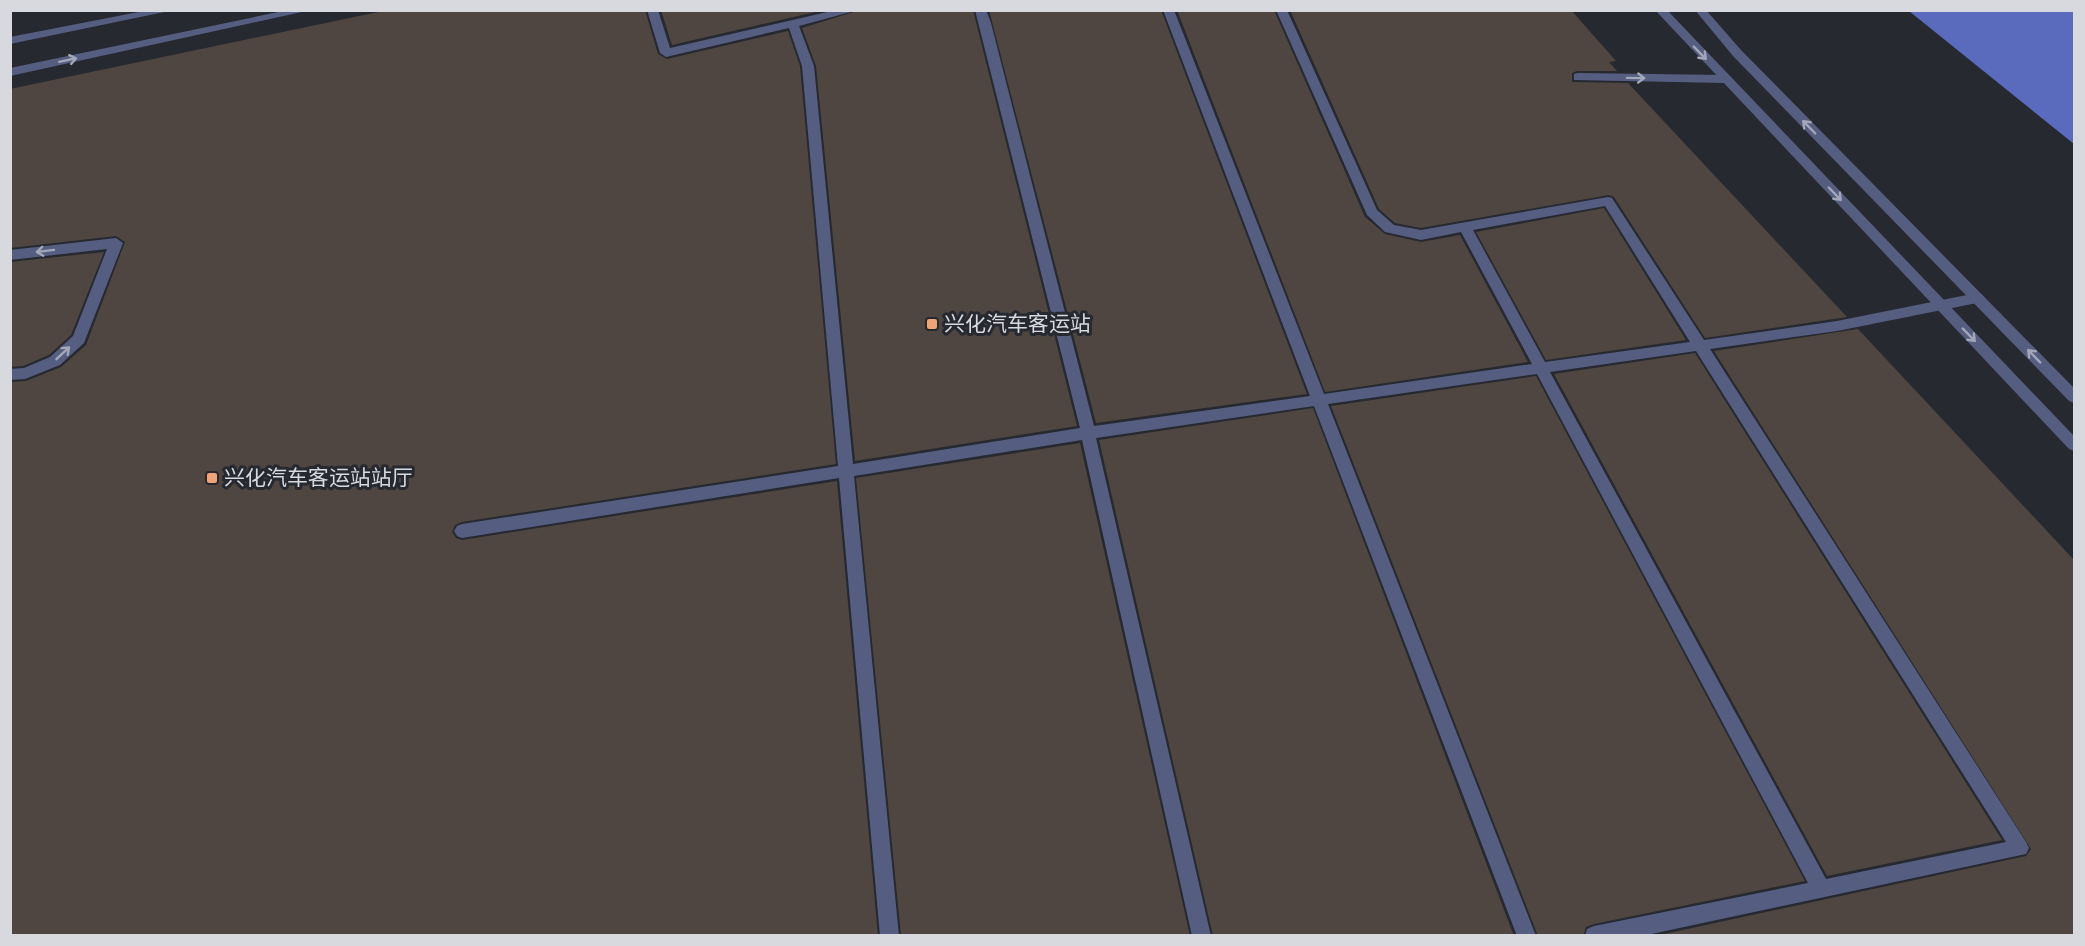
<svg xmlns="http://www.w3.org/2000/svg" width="2085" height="946" font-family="Georgia,'Noto Sans SC',serif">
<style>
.water{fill:#5a6bbd}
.building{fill:#4f4641}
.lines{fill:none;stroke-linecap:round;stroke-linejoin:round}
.service{fill:#555e81;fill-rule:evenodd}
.tertiary{fill:#555e81;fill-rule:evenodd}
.oneway{stroke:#a3a8b9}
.poi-dot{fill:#efa378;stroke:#272930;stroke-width:2}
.labels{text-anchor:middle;stroke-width:6;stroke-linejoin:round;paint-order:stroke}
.poi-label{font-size:21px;fill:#d7d9de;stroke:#272930;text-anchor:start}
</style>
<rect width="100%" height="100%" fill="#272930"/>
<path class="water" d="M 1909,11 L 2074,11 L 2074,144 Z"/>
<path class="building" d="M 388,10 L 645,10 L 658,54 L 667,59 L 788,31 L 800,66 L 836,464 L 462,522 L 455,525 L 452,532 L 456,538 L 462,540 L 837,481 L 878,936 L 10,936 L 10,382 L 26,381 L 61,367 L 86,345 L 125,242 L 116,236 L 10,248 L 10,89 Z
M 661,10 L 824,10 L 672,45 Z
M 860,10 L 973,10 L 1077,426 L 855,461 L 816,66 L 802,28 Z
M 989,10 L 1161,10 L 1307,394 L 1096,423 Z
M 1177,10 L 1274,10 L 1365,217 L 1385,234 L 1421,242 L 1460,235 L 1528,362 L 1325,392 Z
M 1290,10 L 1571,10 L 1616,61 L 1609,62 L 1617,71 L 1577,71 L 1572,73 L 1572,82 L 1628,83 L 1847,317 L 1705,338 L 1614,197 L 1609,195 L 1421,228 L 1395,223 L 1379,209 Z
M 1604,208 L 1686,340 L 1546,360 L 1476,232 Z
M 104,252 L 71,335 L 49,355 L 23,366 L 10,367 L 10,262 Z
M 1858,329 L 2074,560 L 2074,936 L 1655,936 L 2026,856 L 2031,849 L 1714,351 Z
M 1695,353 L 2002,840 L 1827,876 L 1554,374 Z
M 1536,376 L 1805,881 L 1594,924 L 1586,927 L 1583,936 L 1538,936 L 1331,406 Z
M 1313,408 L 1514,936 L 1213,936 L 1099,440 Z
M 1080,443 L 1190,936 L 901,936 L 856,478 Z"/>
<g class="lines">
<path class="service" d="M 647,10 L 658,10 L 670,48 L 836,10 L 858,10 L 799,26 L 814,66 L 853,464 L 1080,428 L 975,10 L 986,10 L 991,23 L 1094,426 L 1310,396 L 1163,10 L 1174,10 L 1324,394 L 1532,364 L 1461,232 L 1421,240 L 1385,232 L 1367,215 L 1276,10 L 1287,10 L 1377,210 L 1394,225 L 1421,230 L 1608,197 L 1612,198 L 1704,340 L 1837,321 L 1977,293 L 1982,294 L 1984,298 L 1982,302 L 1837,331 L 1710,349 L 2026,842 L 2029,848 L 2026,854 L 1642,936 L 1585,936 L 1587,929 L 1594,926 L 1808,883 L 1537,374 L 1328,404 L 1536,936 L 1517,936 L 1314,406 L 1096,438 L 1211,936 L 1192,936 L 1082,440 L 854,476 L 899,936 L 880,936 L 839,478 L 462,538 L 457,536 L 454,531 L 457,526 L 462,524 L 838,466 L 802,66 L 789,28 L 666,57 L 660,53 ZM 1605,206 L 1690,342 L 1545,362 L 1473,230 ZM 1696,351 L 2006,842 L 1826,879 L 1550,372 Z
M 1578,73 L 1725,75 L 1731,79 L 1725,83 L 1574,80 L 1574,74 Z
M 116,238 L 123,243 L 84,343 L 60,365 L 25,379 L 10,380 L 10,369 L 24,368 L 50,357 L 73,336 L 107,249 L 10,260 L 10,250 Z"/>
<path class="tertiary" d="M 149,10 L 174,10 L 10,44 L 10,37 Z
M 288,10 L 311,10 L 10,76 L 10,68 Z
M 1655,10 L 1667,10 L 2074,436 L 2074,451 L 2069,449 Z
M 1695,10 L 1706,10 L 1741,50 L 2074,388 L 2074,403 L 2069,401 L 1733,56 Z"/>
</g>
<defs><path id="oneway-shaft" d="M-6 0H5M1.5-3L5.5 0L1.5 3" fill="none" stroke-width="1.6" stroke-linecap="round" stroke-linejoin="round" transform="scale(1.5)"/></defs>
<g class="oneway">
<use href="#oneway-shaft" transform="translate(1700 53) rotate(46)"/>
<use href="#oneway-shaft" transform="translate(68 60) rotate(-12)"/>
<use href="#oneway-shaft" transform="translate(1636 78) rotate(1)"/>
<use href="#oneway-shaft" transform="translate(1809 127) rotate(-134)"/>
<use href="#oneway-shaft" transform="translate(1835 194) rotate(46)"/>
<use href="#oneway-shaft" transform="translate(45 251) rotate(173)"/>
<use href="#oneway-shaft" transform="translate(1969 335) rotate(46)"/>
<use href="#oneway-shaft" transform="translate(63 353) rotate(-43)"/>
<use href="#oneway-shaft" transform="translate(2034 356) rotate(-134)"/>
</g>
<g class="poi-dot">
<rect x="926" y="318" width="12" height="12" rx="3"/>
<rect x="206" y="472" width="12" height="12" rx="3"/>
</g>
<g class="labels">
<g class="poi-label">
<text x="944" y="331">兴化汽车客运站</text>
<text x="224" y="485">兴化汽车客运站站厅</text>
</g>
</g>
<rect width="2085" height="946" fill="none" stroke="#d7d9de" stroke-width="24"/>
</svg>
